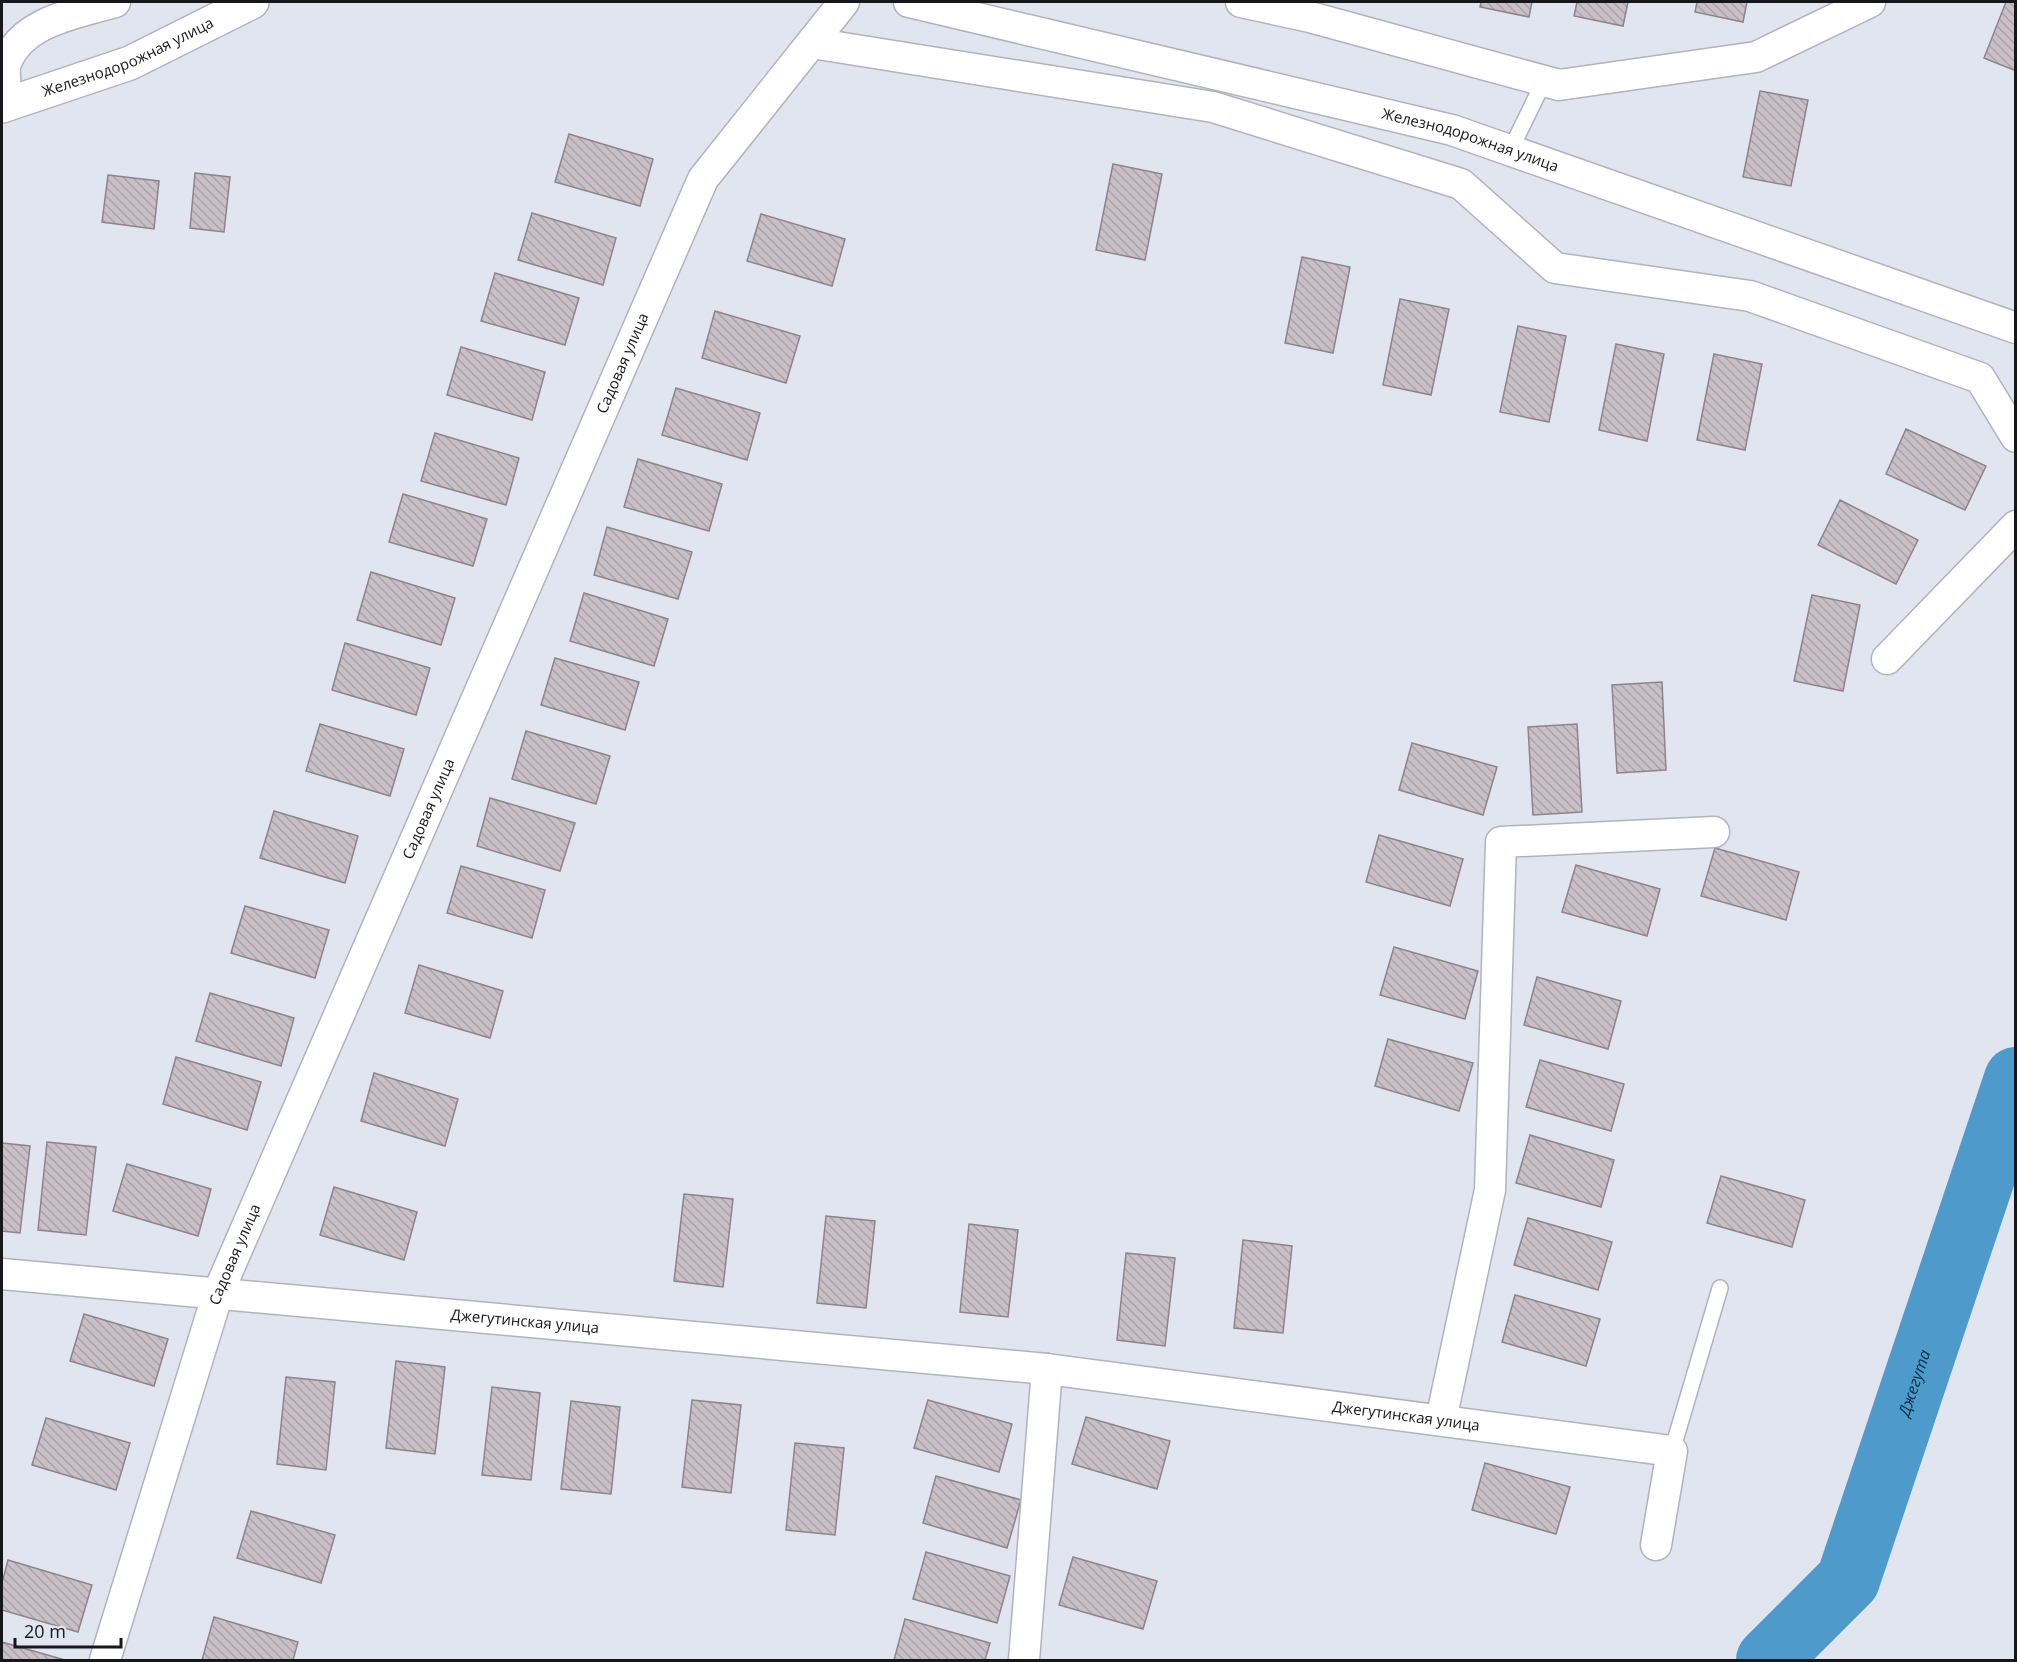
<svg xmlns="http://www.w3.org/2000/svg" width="2017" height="1662" font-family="'Open Sans',sans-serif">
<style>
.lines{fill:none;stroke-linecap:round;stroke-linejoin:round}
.river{stroke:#4d9acb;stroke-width:64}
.building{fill:url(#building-back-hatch);stroke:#8d848b;stroke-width:1.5}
.lane-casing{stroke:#b0b3bd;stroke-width:18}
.street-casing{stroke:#b0b3bd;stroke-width:33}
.secondary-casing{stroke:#b0b3bd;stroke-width:36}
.lane{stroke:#fff;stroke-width:15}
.street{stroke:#fff;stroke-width:30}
.secondary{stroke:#fff;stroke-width:33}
.labels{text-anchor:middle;stroke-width:4.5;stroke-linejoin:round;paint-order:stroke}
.street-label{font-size:15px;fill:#16171b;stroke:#e1e5f0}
.water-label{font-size:16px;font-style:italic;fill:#0a2d42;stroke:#e1e5f0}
</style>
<defs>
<pattern id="building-back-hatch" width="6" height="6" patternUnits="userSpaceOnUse" patternTransform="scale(1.5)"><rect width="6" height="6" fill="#c9bfc6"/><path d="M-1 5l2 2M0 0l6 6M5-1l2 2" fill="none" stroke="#aca3aa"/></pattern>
</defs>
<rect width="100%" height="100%" fill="#e1e5f0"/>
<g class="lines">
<path class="river" id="s1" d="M 1768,1660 L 1848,1580 L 2016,1079"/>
</g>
<path class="building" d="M 1481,2 L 1532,2 L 1529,17 L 1480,7 Z
M 1577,2 L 1628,2 L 1623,26 L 1574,16 Z
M 1697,2 L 1747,2 L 1743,22 L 1695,12 Z
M 2006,2 L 2016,2 L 2016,71 L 1984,58 Z
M 1760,91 L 1808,100 L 1791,186 L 1743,177 Z
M 569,134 L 653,159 L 640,206 L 555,182 Z
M 1113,164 L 1162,174 L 1145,260 L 1096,250 Z
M 195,173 L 230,177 L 224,232 L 190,228 Z
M 108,175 L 159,181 L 154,229 L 102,222 Z
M 532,213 L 616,238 L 603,285 L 518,260 Z
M 761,214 L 845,239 L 832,286 L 747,261 Z
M 1302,257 L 1350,267 L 1333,353 L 1285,343 Z
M 495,273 L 579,298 L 565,345 L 481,321 Z
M 1400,299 L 1449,309 L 1431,395 L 1383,385 Z
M 715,311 L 800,336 L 786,383 L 702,358 Z
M 1518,326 L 1566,336 L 1549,422 L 1500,412 Z
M 1616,344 L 1664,354 L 1647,441 L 1599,430 Z
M 461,347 L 545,372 L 532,420 L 447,395 Z
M 1714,354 L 1762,364 L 1745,450 L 1697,440 Z
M 676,388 L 760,413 L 747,460 L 662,435 Z
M 1906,429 L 1986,466 L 1965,510 L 1886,474 Z
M 435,433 L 519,458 L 506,505 L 421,481 Z
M 638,459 L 722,484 L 709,531 L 624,507 Z
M 403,494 L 487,519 L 473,566 L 389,542 Z
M 1840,500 L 1918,540 L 1896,584 L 1818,545 Z
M 607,527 L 692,552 L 678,599 L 594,575 Z
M 371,572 L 455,598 L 441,645 L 357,620 Z
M 584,593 L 668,619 L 654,666 L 570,641 Z
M 1812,595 L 1860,605 L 1843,691 L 1794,681 Z
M 345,643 L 430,668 L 416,715 L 332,690 Z
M 555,658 L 639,682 L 625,730 L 541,705 Z
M 1662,682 L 1666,770 L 1617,773 L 1612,685 Z
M 320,724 L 404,749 L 390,796 L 306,771 Z
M 1577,724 L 1582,812 L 1533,815 L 1528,727 Z
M 526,731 L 610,756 L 596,804 L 512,779 Z
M 1412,743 L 1497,767 L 1483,815 L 1399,790 Z
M 490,798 L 575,823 L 560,871 L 477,846 Z
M 274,811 L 358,836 L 345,883 L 260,858 Z
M 1379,835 L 1463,859 L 1450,906 L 1366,882 Z
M 1715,848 L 1799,872 L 1786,920 L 1701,896 Z
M 1576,865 L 1660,889 L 1647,936 L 1562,912 Z
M 461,866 L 545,890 L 532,938 L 447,913 Z
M 245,906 L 329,930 L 315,978 L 231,953 Z
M 1394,947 L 1478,971 L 1465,1019 L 1380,995 Z
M 419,965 L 503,991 L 490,1038 L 405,1013 Z
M 1537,977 L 1621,1001 L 1608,1049 L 1524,1025 Z
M 210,993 L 294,1018 L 281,1066 L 196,1041 Z
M 1388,1039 L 1473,1063 L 1459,1111 L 1375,1086 Z
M 176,1057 L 261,1082 L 247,1130 L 163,1104 Z
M 1540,1060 L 1624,1084 L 1611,1131 L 1526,1107 Z
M 374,1073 L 458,1099 L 445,1146 L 361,1121 Z
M 1530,1135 L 1614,1160 L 1601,1207 L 1516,1183 Z
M 47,1142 L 96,1147 L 86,1235 L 38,1230 Z
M 2,1143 L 30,1146 L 20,1233 L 2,1231 Z
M 127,1164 L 211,1189 L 198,1236 L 113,1211 Z
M 1721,1176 L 1805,1200 L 1792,1247 L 1707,1223 Z
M 334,1187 L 417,1212 L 404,1260 L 320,1235 Z
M 684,1194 L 733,1199 L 723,1287 L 674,1281 Z
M 826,1216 L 875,1221 L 866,1308 L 817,1303 Z
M 1528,1218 L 1612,1242 L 1598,1290 L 1514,1265 Z
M 969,1224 L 1018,1230 L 1008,1317 L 960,1312 Z
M 1243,1240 L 1292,1246 L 1283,1333 L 1234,1328 Z
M 1126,1253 L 1175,1258 L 1165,1346 L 1117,1340 Z
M 1515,1295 L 1600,1319 L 1586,1366 L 1502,1342 Z
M 84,1314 L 168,1339 L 154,1386 L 70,1361 Z
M 396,1361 L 445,1367 L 435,1454 L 386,1448 Z
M 286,1377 L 335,1382 L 326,1470 L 277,1464 Z
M 492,1387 L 540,1393 L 531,1480 L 482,1475 Z
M 692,1400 L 741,1405 L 731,1493 L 682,1487 Z
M 928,1400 L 1012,1424 L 999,1472 L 914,1448 Z
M 571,1401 L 620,1407 L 611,1494 L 561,1489 Z
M 1086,1417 L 1170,1441 L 1157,1489 L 1072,1464 Z
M 46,1418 L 130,1443 L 116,1490 L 32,1465 Z
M 795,1443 L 844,1448 L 835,1535 L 786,1530 Z
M 1485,1463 L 1570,1487 L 1556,1534 L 1472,1510 Z
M 936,1476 L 1021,1500 L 1007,1548 L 923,1523 Z
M 251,1511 L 335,1535 L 321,1583 L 237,1558 Z
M 926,1552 L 1010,1576 L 997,1623 L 913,1599 Z
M 1073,1557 L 1157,1581 L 1143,1629 L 1059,1605 Z
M 8,1560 L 92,1585 L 78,1632 L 2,1610 L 2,1583 Z
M 214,1617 L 298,1642 L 293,1660 L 202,1660 Z
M 905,1619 L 990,1643 L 985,1660 L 894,1660 Z
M 2,1642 L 65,1660 L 2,1660 Z"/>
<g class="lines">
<g class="lane-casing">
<path id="lane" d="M 1510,151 L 1544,81
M 1672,1451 L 1720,1288"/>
</g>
<g class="street-casing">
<g id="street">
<path id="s2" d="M 909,2 L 1452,130 L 2016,328"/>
<path d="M 1241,2 L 1310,17 L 1559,85 L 1756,57 L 1870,2"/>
<path d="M 812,43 L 1213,107 L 1461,184 L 1555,268 L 1750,296 L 1980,378 L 2016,437"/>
<path d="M 7,105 C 7,95 3,71 6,63 C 22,21 77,13 115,2"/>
<path d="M 1887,659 L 2016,526"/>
<path id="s3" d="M 2,1274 L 1047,1369"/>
<path d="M 1441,1420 L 1490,1190 L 1501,842 L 1714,832"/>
<path id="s4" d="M 105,1660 L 218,1293 L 703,179 L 844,2"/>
<path id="s5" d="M 1024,1660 L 1047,1369 L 1672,1451 L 1656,1545"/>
</g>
</g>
<g class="secondary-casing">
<g id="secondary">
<path id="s6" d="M 2,106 L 130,63 L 252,2"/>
</g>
</g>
<use href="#lane" class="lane"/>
<use href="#street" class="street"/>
<use href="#secondary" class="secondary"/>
</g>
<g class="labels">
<g class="street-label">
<text dy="5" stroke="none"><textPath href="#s6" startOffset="135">Железнодорожная улица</textPath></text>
<text dy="5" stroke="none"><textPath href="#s2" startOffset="578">Железнодорожная улица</textPath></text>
<text dy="5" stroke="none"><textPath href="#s4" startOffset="1398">Садовая улица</textPath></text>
<text dy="5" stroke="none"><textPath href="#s4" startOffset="912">Садовая улица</textPath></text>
<text dy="5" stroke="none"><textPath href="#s4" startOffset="426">Садовая улица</textPath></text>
<text dy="5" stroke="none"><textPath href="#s3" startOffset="525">Джегутинская улица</textPath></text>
<text dy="5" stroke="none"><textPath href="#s5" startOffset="654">Джегутинская улица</textPath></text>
</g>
<g class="water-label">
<text dy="6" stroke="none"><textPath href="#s1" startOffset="321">Джегута</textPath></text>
</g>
</g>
<rect width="2017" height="1662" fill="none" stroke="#16171b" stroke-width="6"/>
<path d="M15 1638v9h106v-9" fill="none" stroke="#16171b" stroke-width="3"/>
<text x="24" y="1638" font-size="18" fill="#16171b" stroke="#e1e5f0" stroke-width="4.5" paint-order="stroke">20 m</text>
</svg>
